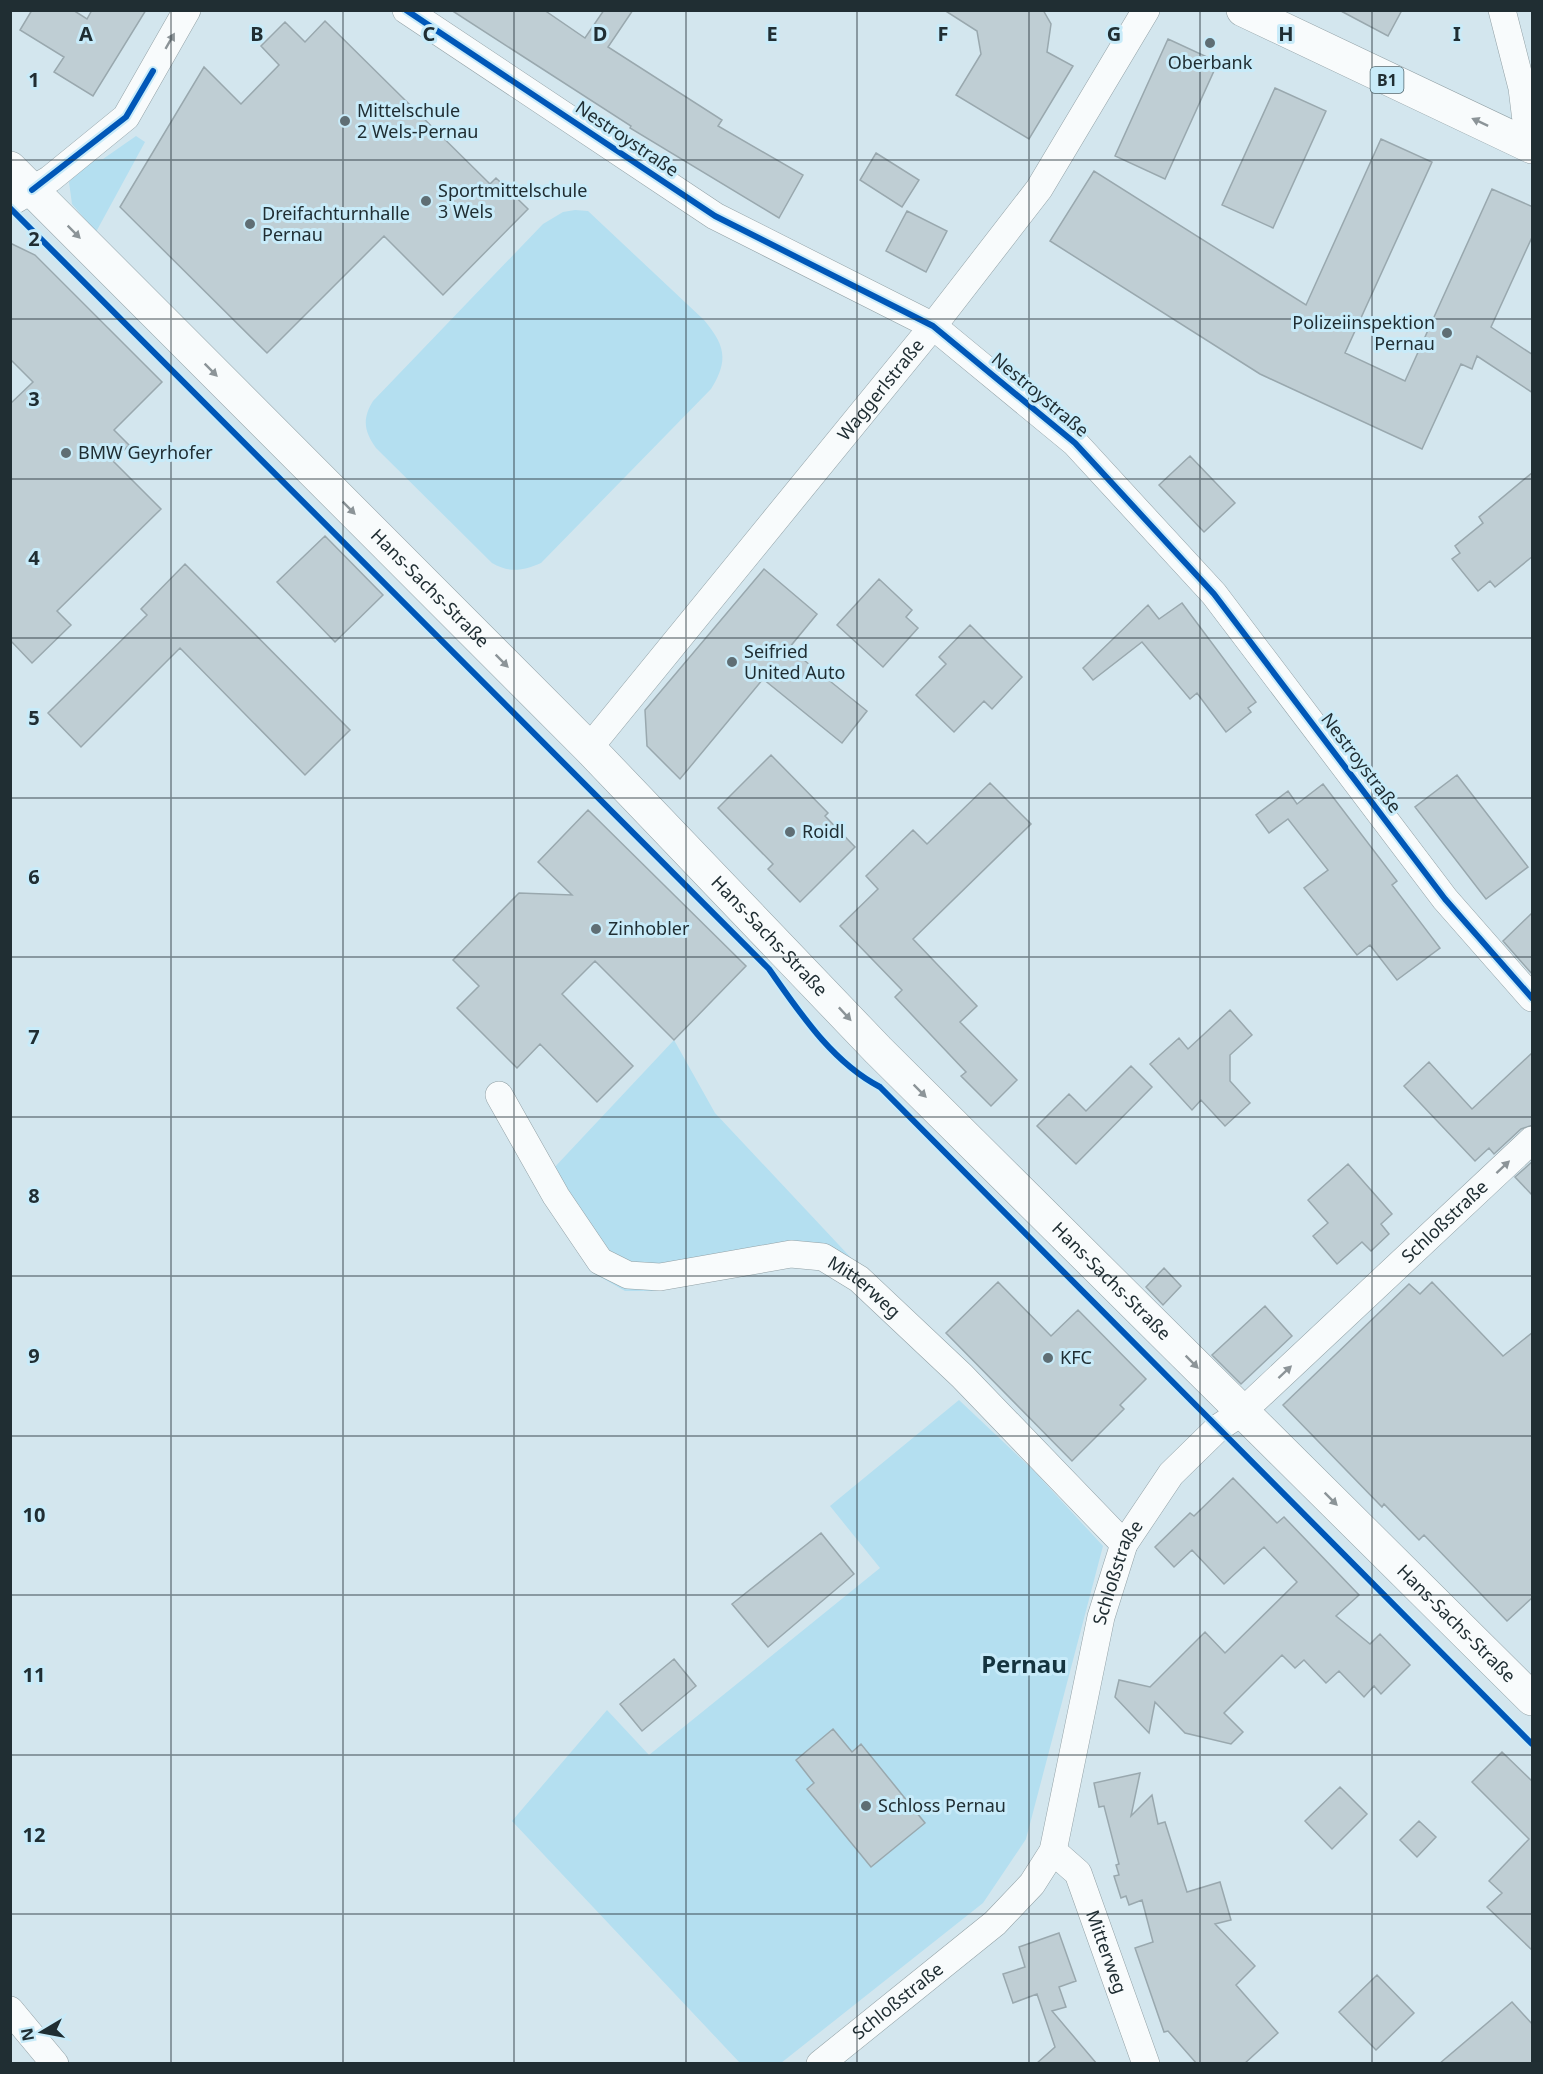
<svg xmlns="http://www.w3.org/2000/svg" width="1543" height="2074" font-family="'Noto Sans',sans-serif">
<style>
.green{fill:#b4dff0}
.building{fill:#bfced4;stroke:#99a8ae;stroke-width:1.5}
.lines{fill:none;stroke-linecap:round;stroke-linejoin:round}
.minor-casing{stroke:#92a1a6;stroke-width:28}
.primary-casing{stroke:#92a1a6;stroke-width:34}
.minor{stroke:#f8fbfc;stroke-width:27}
.primary{stroke:#f8fbfc;stroke-width:33}
.cycleway-casing{stroke:#c8ebf9;stroke-width:10}
.cycleway{stroke:#0057b8;stroke-width:6}
.oneway{fill:#8c9498}
.grid{fill:none;stroke:#202e33;stroke-width:1.5;stroke-opacity:0.55}
.poi-dot{fill:#5f6e74;stroke:#c8ebf9;stroke-width:2}
.labels{text-anchor:middle;stroke-width:6;stroke-linejoin:round;paint-order:stroke}
.shield{fill:#c8ebf9;stroke:#52676e;stroke-width:1.5}
.shield-label{font-size:16px;font-weight:bold;fill:#202e33}
.poi-label{font-size:18px;fill:#202e33;stroke:#c8ebf9;text-anchor:start}
.street-label{font-size:18px;fill:#202e33;stroke:#c8ebf9}
.district-label{font-size:24px;font-weight:bold;fill:#15343f;stroke:#c8ebf9}
.grid-label{font-size:20px;text-anchor:middle;font-weight:bold;fill:#202e33;stroke:#c8ebf9;stroke-width:6;stroke-linejoin:round;paint-order:stroke}
</style>
<rect width="100%" height="100%" fill="#d3e6ee"/>
<path class="green" d="M 136,136 L 145,142 L 96,232 L 72,204 L 69,182 L 88,162 L 103,159 Z
M 575,210 L 588,211 L 704,320 C 725,345 729,360 711,389 L 541,563 C 523,571 509,573 492,563 L 376,448 C 364,431 362,419 373,401 L 543,224 L 563,212 Z
M 674,1040 L 715,1113 L 853,1260 L 819,1267 L 761,1269 L 652,1291 L 625,1291 L 590,1271 L 537,1186 Z
M 959,1400 L 1033,1470 L 1103,1546 L 1026,1839 L 983,1903 L 781,2063 L 740,2063 L 512,1821 L 607,1710 L 649,1755 L 880,1568 L 830,1506 Z"/>
<path class="building" d="M 32,10 L 73,10 L 87,19 L 92,10 L 146,10 L 93,96 L 54,72 L 64,57 L 20,30 Z
M 451,10 L 544,10 L 585,38 L 604,10 L 633,10 L 608,47 L 722,120 L 718,126 L 803,175 L 779,218 L 630,128 L 631,126 Z
M 944,10 L 1043,10 L 1051,24 L 1047,52 L 1073,66 L 1029,139 L 956,95 L 981,54 L 977,31 Z
M 1339,10 L 1402,10 L 1388,36 Z
M 325,21 L 490,184 L 496,178 L 528,209 L 443,295 L 384,236 L 267,353 L 120,207 L 204,67 L 241,104 L 279,65 L 261,46 L 285,22 L 305,42 Z
M 1168,39 L 1218,62 L 1165,179 L 1115,156 Z
M 1275,88 L 1326,111 L 1273,228 L 1222,205 Z
M 1381,139 L 1432,162 L 1345,353 L 1405,381 L 1492,189 L 1533,207 L 1533,235 L 1491,327 L 1533,355 L 1533,393 L 1477,356 L 1472,369 L 1461,364 L 1422,449 L 1260,374 L 1050,241 L 1094,171 L 1306,305 Z
M 876,153 L 919,180 L 902,207 L 860,180 Z
M 907,211 L 947,231 L 926,272 L 886,251 Z
M 10,243 L 35,255 L 162,382 L 114,430 L 129,445 L 113,461 L 161,509 L 57,611 L 71,625 L 32,663 L 10,640 L 10,404 L 33,382 L 10,359 Z
M 1190,456 L 1235,503 L 1204,532 L 1159,485 Z
M 1533,472 L 1533,556 L 1495,587 L 1490,581 L 1478,591 L 1452,559 L 1460,553 L 1455,546 L 1483,523 L 1479,517 Z
M 325,536 L 383,595 L 335,642 L 277,582 Z
M 185,564 L 350,730 L 305,775 L 180,648 L 81,747 L 48,713 L 147,615 L 141,609 Z
M 764,569 L 817,614 L 789,648 L 867,711 L 842,743 L 763,679 L 680,779 L 647,746 L 645,710 Z
M 879,579 L 912,610 L 906,617 L 918,628 L 883,667 L 837,625 Z
M 1182,603 L 1256,702 L 1248,708 L 1251,712 L 1226,732 L 1197,693 L 1190,699 L 1142,642 L 1093,680 L 1083,668 L 1148,605 L 1159,619 Z
M 970,625 L 1022,677 L 992,709 L 984,701 L 954,732 L 916,695 L 946,664 L 939,657 Z
M 771,755 L 828,813 L 825,816 L 855,847 L 800,902 L 768,869 L 773,864 L 718,808 Z
M 1457,775 L 1528,867 L 1486,899 L 1415,807 Z
M 990,783 L 1031,824 L 913,939 L 977,1006 L 960,1022 L 1017,1080 L 991,1106 L 961,1076 L 966,1072 L 895,997 L 902,990 L 840,926 L 878,889 L 866,876 L 913,830 L 927,844 Z
M 1323,784 L 1397,881 L 1392,885 L 1440,948 L 1397,980 L 1370,945 L 1357,955 L 1304,888 L 1328,870 L 1288,819 L 1269,833 L 1256,815 L 1288,791 L 1297,804 Z
M 588,810 L 746,966 L 674,1040 L 595,961 L 562,994 L 633,1066 L 597,1102 L 540,1044 L 517,1068 L 457,1008 L 479,986 L 453,960 L 519,893 L 572,895 L 538,862 Z
M 1533,912 L 1533,975 L 1503,941 Z
M 1230,1010 L 1252,1035 L 1230,1055 L 1230,1081 L 1250,1103 L 1225,1126 L 1201,1100 L 1192,1110 L 1150,1064 L 1179,1038 L 1188,1049 Z
M 1533,1052 L 1533,1125 L 1521,1129 L 1494,1154 L 1489,1148 L 1475,1161 L 1404,1086 L 1429,1062 L 1472,1109 Z
M 1131,1066 L 1152,1087 L 1076,1164 L 1037,1126 L 1069,1094 L 1086,1111 Z
M 1533,1161 L 1533,1196 L 1515,1177 Z
M 1348,1164 L 1392,1214 L 1381,1224 L 1389,1234 L 1371,1251 L 1362,1242 L 1337,1264 L 1313,1236 L 1328,1223 L 1308,1200 Z
M 1164,1268 L 1181,1286 L 1163,1305 L 1146,1287 Z
M 998,1282 L 1051,1336 L 1078,1310 L 1146,1379 L 1120,1405 L 1124,1409 L 1072,1461 L 946,1333 Z
M 1432,1282 L 1503,1356 L 1533,1332 L 1533,1597 L 1507,1621 L 1424,1535 L 1419,1540 L 1384,1504 L 1382,1507 L 1283,1405 L 1409,1284 L 1420,1294 Z
M 1265,1306 L 1292,1336 L 1241,1384 L 1212,1355 Z
M 1233,1478 L 1277,1523 L 1284,1517 L 1359,1595 L 1336,1616 L 1370,1644 L 1380,1634 L 1410,1665 L 1381,1694 L 1374,1686 L 1364,1697 L 1339,1671 L 1326,1683 L 1304,1660 L 1295,1668 L 1282,1655 L 1224,1713 L 1243,1732 L 1231,1744 L 1185,1733 L 1155,1702 L 1149,1733 L 1115,1697 L 1119,1680 L 1150,1687 L 1205,1632 L 1225,1653 L 1297,1582 L 1264,1547 L 1224,1584 L 1192,1550 L 1174,1567 L 1155,1547 L 1190,1513 L 1194,1516 Z
M 821,1533 L 854,1574 L 768,1647 L 732,1604 Z
M 674,1659 L 696,1686 L 642,1731 L 620,1704 Z
M 833,1729 L 852,1752 L 861,1744 L 925,1823 L 871,1867 L 807,1789 L 814,1783 L 796,1760 Z
M 1502,1752 L 1533,1782 L 1533,1951 L 1487,1907 L 1502,1893 L 1489,1881 L 1529,1839 L 1472,1782 Z
M 1140,1773 L 1131,1816 L 1152,1795 L 1158,1824 L 1165,1822 L 1187,1892 L 1220,1882 L 1231,1920 L 1215,1924 L 1255,1966 L 1236,1985 L 1278,2033 L 1244,2064 L 1197,2064 L 1168,2031 L 1164,2032 L 1135,1948 L 1153,1942 L 1142,1900 L 1129,1905 L 1126,1896 L 1121,1898 L 1114,1876 L 1119,1875 L 1116,1865 L 1119,1864 L 1104,1806 L 1099,1807 L 1094,1783 Z
M 1340,1787 L 1367,1814 L 1332,1849 L 1305,1821 Z
M 1419,1821 L 1436,1837 L 1417,1857 L 1400,1840 Z
M 1059,1933 L 1076,1981 L 1059,1987 L 1066,2007 L 1052,2011 L 1097,2064 L 1036,2064 L 1055,2047 L 1037,1994 L 1013,2003 L 1003,1974 L 1025,1967 L 1019,1947 Z
M 1377,1975 L 1414,2013 L 1376,2050 L 1339,2012 Z
M 1512,2002 L 1533,2025 L 1533,2064 L 1439,2064 Z"/>
<g class="lines">
<g class="minor-casing">
<g id="minor">
<path d="M 406,10 L 715,216 L 933,326 L 1075,443 L 1214,594 L 1445,899 L 1532,998"/>
<path d="M 1502,10 L 1522,88 L 1529,145"/>
<path d="M 10,203 L 50,179 L 126,117 L 187,10"/>
<path id="s1" d="M 589,748 L 933,326 L 1039,189 L 1146,10"/>
<path id="s2" d="M 499,1095 L 556,1196 L 600,1261 L 628,1275 L 660,1277 L 791,1254 L 823,1257 L 859,1279 L 962,1376 L 1124,1544"/>
<path id="s3" d="M 1053,1851 L 1078,1873 L 1146,2064"/>
<path d="M 10,2010 L 55,2064"/>
<path id="s4" d="M 820,2064 L 995,1923 L 1032,1884 L 1053,1851 L 1101,1617 L 1124,1544 L 1171,1474 L 1218,1428 L 1242,1412 L 1532,1140"/>
</g>
</g>
<g class="primary-casing">
<g id="primary">
<path d="M 1243,10 L 1532,147"/>
<path id="s5" d="M 10,168 L 589,748 L 878,1050 L 1532,1699"/>
</g>
</g>
<use href="#minor" class="minor"/>
<use href="#primary" class="primary"/>
<g class="cycleway-casing">
<path id="cycleway" d="M 406,10 L 715,216 L 933,326 L 1075,443 L 1214,594 L 1445,899 L 1532,998
M 32,190 L 126,117 L 153,71
M 10,208 L 769,969 C 800,1013 832,1062 880,1087 C 1096,1307 1316,1524 1532,1744"/>
</g>
<use href="#cycleway" class="cycleway"/>
</g>
<defs><path id="oneway-solid" d="M-6-.8H1V-3.2L6.5 0L1 3.2V.8H-6Z" transform="scale(1.5)"/></defs>
<g class="oneway">
<use href="#oneway-solid" transform="translate(170 41) rotate(-60)"/>
<use href="#oneway-solid" transform="translate(1480 122) rotate(-155)"/>
<use href="#oneway-solid" transform="translate(74 232) rotate(45)"/>
<use href="#oneway-solid" transform="translate(211 370) rotate(45)"/>
<use href="#oneway-solid" transform="translate(349 508) rotate(45)"/>
<use href="#oneway-solid" transform="translate(502 661) rotate(45)"/>
<use href="#oneway-solid" transform="translate(845 1014) rotate(47)"/>
<use href="#oneway-solid" transform="translate(920 1091) rotate(45)"/>
<use href="#oneway-solid" transform="translate(1503 1167) rotate(-43)"/>
<use href="#oneway-solid" transform="translate(1192 1362) rotate(45)"/>
<use href="#oneway-solid" transform="translate(1285 1372) rotate(-43)"/>
<use href="#oneway-solid" transform="translate(1331 1499) rotate(45)"/>
</g>
<path class="grid" d="M 171,10 L 171,2064M 343,10 L 343,2064M 514,10 L 514,2064M 686,10 L 686,2064M 857,10 L 857,2064M 1029,10 L 1029,2064M 1200,10 L 1200,2064M 1372,10 L 1372,2064M 10,160 L 1532,160M 10,319 L 1532,319M 10,479 L 1532,479M 10,638 L 1532,638M 10,798 L 1532,798M 10,957 L 1532,957M 10,1117 L 1532,1117M 10,1276 L 1532,1276M 10,1436 L 1532,1436M 10,1595 L 1532,1595M 10,1755 L 1532,1755M 10,1914 L 1532,1914"/>
<g class="poi-dot">
<circle cx="1210" cy="43" r="6"/>
<circle cx="345" cy="121" r="6"/>
<circle cx="426" cy="201" r="6"/>
<circle cx="250" cy="224" r="6"/>
<circle cx="1447" cy="333" r="6"/>
<circle cx="66" cy="453" r="6"/>
<circle cx="732" cy="662" r="6"/>
<circle cx="790" cy="832" r="6"/>
<circle cx="596" cy="929" r="6"/>
<circle cx="1048" cy="1358" r="6"/>
<circle cx="866" cy="1806" r="6"/>
</g>
<g class="labels">
<rect class="shield" x="1370.5" y="67" width="33" height="26" rx="4.5"/>
<g class="shield-label">
<text x="1387" y="86">B1</text>
</g>
<g class="poi-label">
<text x="1210" y="69" text-anchor="middle">Oberbank</text>
<text x="357" y="117">Mittelschule<tspan x="357" dy="21">2 Wels-Pernau</tspan></text>
<text x="438" y="197">Sportmittelschule<tspan x="438" dy="21">3 Wels</tspan></text>
<text x="262" y="220">Dreifachturnhalle<tspan x="262" dy="21">Pernau</tspan></text>
<text x="1435" y="329" text-anchor="end">Polizeiinspektion<tspan x="1435" dy="21">Pernau</tspan></text>
<text x="78" y="459">BMW Geyrhofer</text>
<text x="744" y="658">Seifried<tspan x="744" dy="21">United Auto</tspan></text>
<text x="802" y="838">Roidl</text>
<text x="608" y="935">Zinhobler</text>
<text x="1060" y="1364">KFC</text>
<text x="878" y="1812">Schloss Pernau</text>
</g>
<g class="street-label">
<text transform="translate(627 139) rotate(34)" y="6">Nestroystraße</text>
<text dy="6" stroke="none"><textPath href="#s1" startOffset="462">Waggerlstraße</textPath></text>
<text transform="translate(1040 395) rotate(40)" y="6">Nestroystraße</text>
<text dy="6" stroke="none"><textPath href="#s5" startOffset="594">Hans-Sachs-Straße</textPath></text>
<text transform="translate(1361 763) rotate(53)" y="6">Nestroystraße</text>
<text dy="6" stroke="none"><textPath href="#s5" startOffset="1080">Hans-Sachs-Straße</textPath></text>
<text dy="6" stroke="none"><textPath href="#s4" startOffset="1090">Schloßstraße</textPath></text>
<text dy="6" stroke="none"><textPath href="#s5" startOffset="1566">Hans-Sachs-Straße</textPath></text>
<text dy="6" stroke="none"><textPath href="#s2" startOffset="474">Mitterweg</textPath></text>
<text dy="6" stroke="none"><textPath href="#s4" startOffset="604">Schloßstraße</textPath></text>
<text dy="6" stroke="none"><textPath href="#s5" startOffset="2052">Hans-Sachs-Straße</textPath></text>
<text dy="6" stroke="none"><textPath href="#s3" startOffset="117">Mitterweg</textPath></text>
<text dy="6" stroke="none"><textPath href="#s4" startOffset="100">Schloßstraße</textPath></text>
</g>
<g class="district-label">
<text x="1024" y="1673">Pernau</text>
</g>
</g>
<g class="grid-label">
<text x="86" y="41">A</text>
<text x="257" y="41">B</text>
<text x="429" y="41">C</text>
<text x="600" y="41">D</text>
<text x="772" y="41">E</text>
<text x="943" y="41">F</text>
<text x="1114" y="41">G</text>
<text x="1286" y="41">H</text>
<text x="1457" y="41">I</text>
<text x="34" y="87">1</text>
<text x="34" y="246">2</text>
<text x="34" y="406">3</text>
<text x="34" y="565">4</text>
<text x="34" y="725">5</text>
<text x="34" y="884">6</text>
<text x="34" y="1044">7</text>
<text x="34" y="1203">8</text>
<text x="34" y="1363">9</text>
<text x="34" y="1522">10</text>
<text x="34" y="1682">11</text>
<text x="34" y="1842">12</text>
</g>
<rect width="1543" height="2074" fill="none" stroke="#202e33" stroke-width="24"/>
<g transform="translate(42 2032) rotate(260)" stroke="#c8ebf9" stroke-width="4.5" paint-order="stroke">
<path d="M0-4.5L10 22L0 15L-10 22Z" fill="#202e33"/>
<text y="-9" font-size="16" font-weight="bold" text-anchor="middle" fill="#202e33">N</text>
</g>
</svg>
